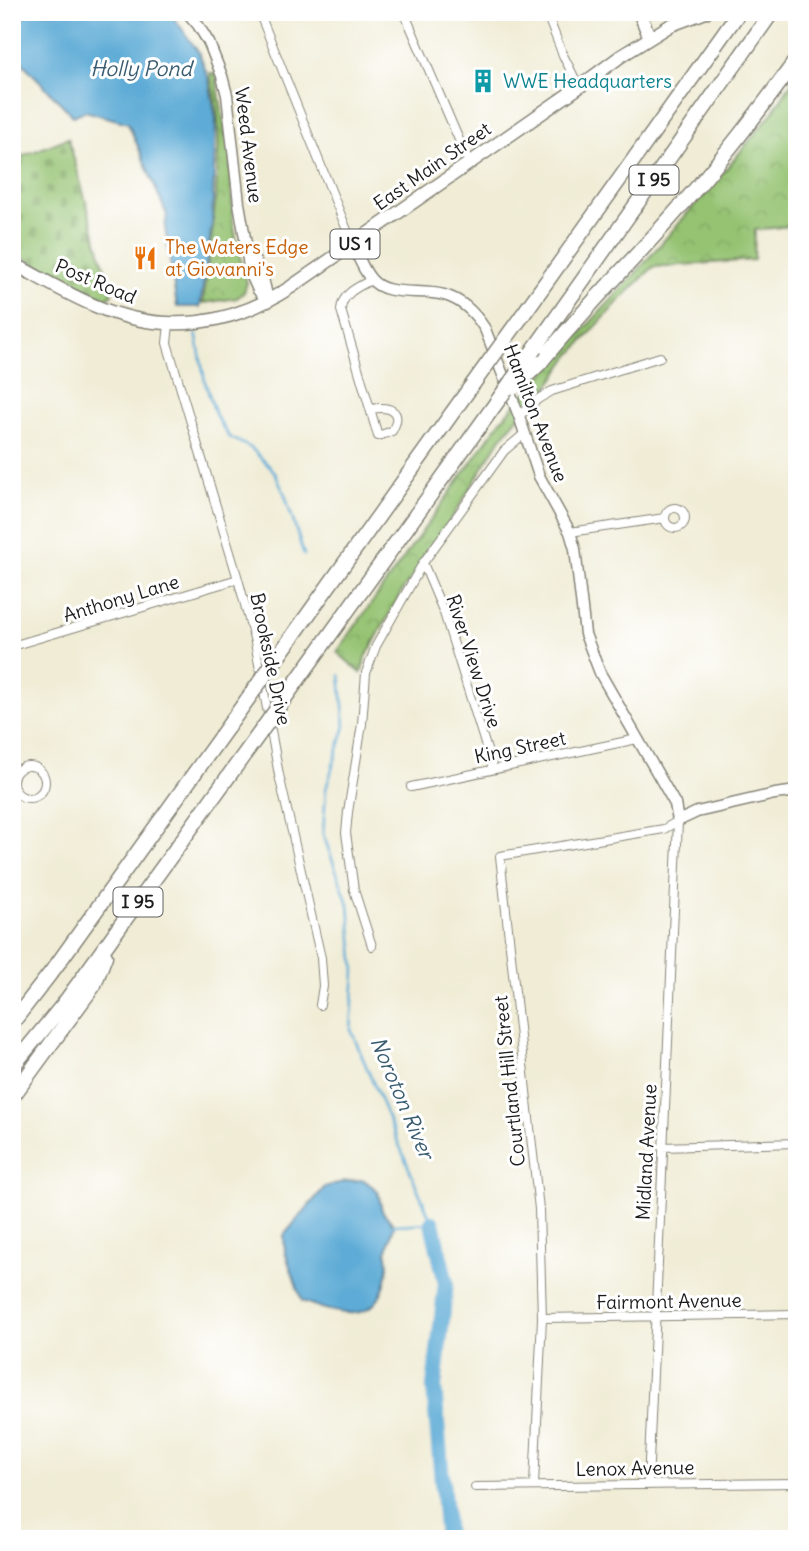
<svg xmlns="http://www.w3.org/2000/svg" width="809" height="1551" font-family="Delius,sans-serif">
<style>
.cemetery{fill:url(#cemetery-stones);stroke:#587047;stroke-width:2}
.park{fill:url(#park-crowns);stroke:#587047;stroke-width:2}
.water{fill:#5dabd6;stroke:#3c6479;stroke-width:2}
.lines{fill:none;stroke-linecap:round;stroke-linejoin:round}
.stream{stroke:#5dabd6;stroke-width:2.5}
.river{stroke:#5dabd6;stroke-width:16}
.street-casing{stroke:#868478;stroke-width:10}
.secondary-casing{stroke:#868478;stroke-width:13}
.primary-casing{stroke:#868478;stroke-width:15}
.highway-casing{stroke:#868478;stroke-width:17}
.street{stroke:#fff;stroke-width:8}
.secondary{stroke:#fff;stroke-width:10}
.primary{stroke:#fff;stroke-width:12}
.highway{stroke:#fff;stroke-width:14}
.highway-bridge-casing{stroke:#868478;stroke-width:17;stroke-linecap:butt}
.highway-bridge{stroke:#fff;stroke-width:14}
.labels{text-anchor:middle;stroke-width:6;stroke-linejoin:round;paint-order:stroke}
.shield{fill:#fff;stroke:#606060;stroke-width:2}
.shield-label{font-size:18px;font-weight:bold;fill:#1c1c1c}
.culture-label{font-size:19px;fill:#0d838f;stroke:#fff;text-anchor:start}
.street-label{font-size:19px;fill:#1c1c1c;stroke:#fff}
.food-label{font-size:19px;fill:#c56008;stroke:#fff;text-anchor:start}
.water-label{font-size:21px;font-style:italic;fill:#395c70;stroke:#fff}
</style>
<defs>
<pattern id="cemetery-stones" width="16" height="16" patternUnits="userSpaceOnUse" patternTransform="scale(1.75)"><rect width="16" height="16" fill="#95c372"/><path d="M2 7V4a2 2 0 0 1 4 0v3zM10 15v-3a2 2 0 0 1 4 0v3z" fill="#80a762"/></pattern>
<pattern id="park-crowns" width="20" height="18" patternUnits="userSpaceOnUse" patternTransform="scale(1.75)"><rect width="20" height="18" fill="#95c372"/><path d="M2 6a3 3 0 1 1 6 0M12 15a3 3 0 1 1 6 0" fill="none" stroke="#80a762"/></pattern>
</defs>
<rect width="100%" height="100%" fill="#fff"/>
<filter id="ink" filterUnits="userSpaceOnUse"><feTurbulence type="fractalNoise" baseFrequency=".0143" numOctaves="2"/><feDisplacementMap in="SourceGraphic" scale="14" xChannelSelector="R" yChannelSelector="G"/><feConvolveMatrix kernelMatrix="1 2 1 2 8 2 1 2 1" color-interpolation-filters="sRGB"/></filter>
<filter id="wash" filterUnits="userSpaceOnUse"><feTurbulence type="fractalNoise" baseFrequency=".00686" numOctaves="4" result="noise"/><feDisplacementMap in="SourceGraphic" scale="28" xChannelSelector="R" yChannelSelector="G"/><feGaussianBlur stdDeviation="1.57" result="paint"/><feColorMatrix in="noise" values="0 0 0 0 0 0 0 0 0 0 0 0 0 0 0 0 0 1.4 0 .05"/><feComposite in="paint" operator="in"/></filter>
<g filter="url(#wash)">
<rect width="100%" height="100%" fill="#f0ecd5"/>
<path class="cemetery" d="M 68,138 L 112,294 L 107,299 L 63,280 L 12,251 L 12,190 L 20,157 Z"/>
<path class="park" d="M 210,73 L 216,74 L 230,160 L 233,221 L 237,245 L 247,283 L 244,292 L 237,298 L 203,303 C 211,243 220,182 218,121 C 217,105 212,89 210,73 Z
M 797,74 L 797,225 L 755,230 L 754,260 L 653,267 L 617,303 L 568,358 L 548,387 L 530,403 L 501,438 L 429,555 L 403,589 L 366,657 L 361,673 L 337,652 L 502,419 L 634,275 L 732,162 L 772,113 Z"/>
<path class="water" d="M 12,12 L 170,12 L 199,53 L 209,80 L 216,119 L 212,224 L 200,307 L 177,307 L 165,228 L 167,215 L 128,123 L 85,111 L 73,116 L 12,52 Z
M 364,1180 L 378,1191 L 382,1211 L 394,1225 C 392,1234 388,1243 387,1252 C 387,1257 388,1263 388,1268 C 381,1327 344,1317 302,1301 L 285,1252 L 284,1235 L 325,1187 L 346,1181 Z"/>
<g class="lines">
<path class="stream" d="M 195,327 L 205,382 L 216,416 L 229,437 L 251,448 L 274,471 L 285,495 L 304,555
M 340,675 L 345,726 L 326,789 L 323,834 L 349,906 L 355,971 L 351,1030 L 432,1223 L 394,1225"/>
<path class="river" d="M 432,1223 L 446,1283 L 434,1387 L 447,1539"/>
</g>
</g>
<g filter="url(#ink)">
<g class="lines">
<g class="street-casing">
<path id="street" d="M 259,12 L 353,245
M 404,12 L 469,163
M 546,12 L 563,55 L 579,87
M 169,324 L 167,343 L 238,579 L 255,642 L 279,775 L 321,958 L 323,986 L 320,1005
M 371,409 C 389,406 404,410 392,431 L 378,436 L 341,310 C 342,293 358,287 371,280
M 519,416 L 538,399 L 552,391 L 660,357
M665 518a10 10 0 1 1 20 0a10 10 0 1 1-20 0Z
M 570,532 L 665,518
M 423,563 L 444,613 L 493,769
M 12,646 L 238,579
M13 782a16 16 0 1 1 32 0a16 16 0 1 1-32 0Z
M 411,787 L 637,739
M 372,946 L 354,890 L 346,833 L 348,812 L 362,724 L 366,673 L 376,646 L 423,563 L 504,451 L 524,434
M 662,1147 L 797,1143
M 542,1318 L 797,1314
M 648,1484 L 678,821
M 534,1485 L 542,1318 L 539,1209 L 500,856 L 664,829 L 678,821
M 475,1487 L 797,1483"/>
</g>
<g class="secondary-casing">
<path id="secondary" d="M 187,12 L 198,25 L 209,43 L 222,76 L 227,95 L 239,203 L 247,250 L 249,270 L 258,290 L 268,302
M 353,245 C 358,256 363,270 371,279 C 386,298 423,288 444,295 C 463,300 475,313 485,329 L 519,416 L 539,476 L 570,532 L 575,549 L 585,634 L 600,673 L 675,804 L 678,821 L 697,812 L 775,794 L 797,791
M 249,252 C 262,271 264,279 268,301"/>
</g>
<g class="primary-casing">
<path id="primary" d="M 639,12 L 650,38
M 12,263 C 41,278 68,295 98,307 C 165,335 231,326 291,287 L 579,87 L 621,56 L 671,25 L 706,12"/>
</g>
<g class="highway-casing">
<path id="highway" d="M 522,316 L 739,12
M 535,348 L 772,12
M 540,363 C 584,308 634,260 680,207 C 722,160 760,110 797,59
M 272,665 L 470,388
M 279,706 L 499,399
M 12,1023 L 56,966 L 252,693
M 12,1067 L 63,1005 L 259,734
M 12,1097 L 94,985 L 105,956"/>
</g>
<use href="#street" class="street"/>
<use href="#secondary" class="secondary"/>
<use href="#primary" class="primary"/>
<use href="#highway" class="highway"/>
<g class="highway-bridge-casing">
<path id="highway-bridge" d="M 514,387 L 540,363
M 470,388 L 522,316
M 499,399 L 535,348
M 252,693 L 272,665
M 259,734 L 279,706"/>
</g>
<use href="#highway-bridge" class="highway-bridge"/>
</g>
</g>
<defs>
<g id="building-bare" transform="scale(1.89)"><path d="M-4-6H4V6H1V3H-1V6H-4ZM-2.5-4.3h1.7v1.8h-1.7ZM.8-4.3h1.7v1.8H.8ZM-2.5-1h1.7V.8h-1.7ZM.8-1h1.7V.8H.8Z" fill="#0f9aa8" stroke="#fff" stroke-width="2.5" paint-order="stroke"/></g>
<g id="restaurant-bare" transform="scale(1.89)"><path d="M-5-6h1v4h1v-4h1v4h1v-4h1v5L-1.5 .5V6h-2V.5L-5-1ZM5-6V6H3V1.5H1.5Q1.5-4 5-6Z" fill="#e8710a" stroke="#fff" stroke-width="2.5" paint-order="stroke"/></g>
</defs>
<g fill-rule="evenodd">
<use href="#building-bare" x="483" y="81"/>
<use href="#restaurant-bare" x="145" y="258"/>
</g>
<g class="labels">
<g class="shield">
<rect x="629.5" y="165.5" width="49" height="29" rx="5"/>
<rect x="330.5" y="229.5" width="49" height="29" rx="5"/>
<rect x="113.5" y="887.5" width="49" height="29" rx="5"/>
</g>
<g class="shield-label">
<text x="654" y="186">I 95</text>
<text x="355" y="250">US 1</text>
<text x="138" y="908">I 95</text>
</g>
<g class="culture-label">
<text x="503" y="88">WWE Headquarters</text>
</g>
<g class="street-label">
<text transform="translate(249 145) rotate(83)" y="7">Weed Avenue</text>
<text transform="translate(432 166) rotate(-35)" y="7">East Main Street</text>
<text transform="translate(96 281) rotate(23)" y="7">Post Road</text>
<text transform="translate(536 413) rotate(69)" y="7">Hamilton Avenue</text>
<text transform="translate(121 598) rotate(-17)" y="7">Anthony Lane</text>
<text transform="translate(271 659) rotate(78)" y="7">Brookside Drive</text>
<text transform="translate(474 661) rotate(72)" y="7">River View Drive</text>
<text transform="translate(520 747) rotate(-12)" y="7">King Street</text>
<text transform="translate(509 1081) rotate(-96)" y="7">Courtland Hill Street</text>
<text transform="translate(646 1152) rotate(-87)" y="7">Midland Avenue</text>
<text transform="translate(669 1301) rotate(-1)" y="7">Fairmont Avenue</text>
<text transform="translate(635 1468) rotate(-1)" y="7">Lenox Avenue</text>
</g>
<g class="food-label">
<text x="165" y="254">The Waters Edge<tspan x="165" dy="22">at Giovanni's</tspan></text>
</g>
<g class="water-label">
<text x="141" y="76">Holly Pond</text>
<text transform="translate(402 1098) rotate(67)" y="7">Noroton River</text>
</g>
</g>
<rect width="809" height="1551" fill="none" stroke="#fff" stroke-width="42"/>
</svg>
